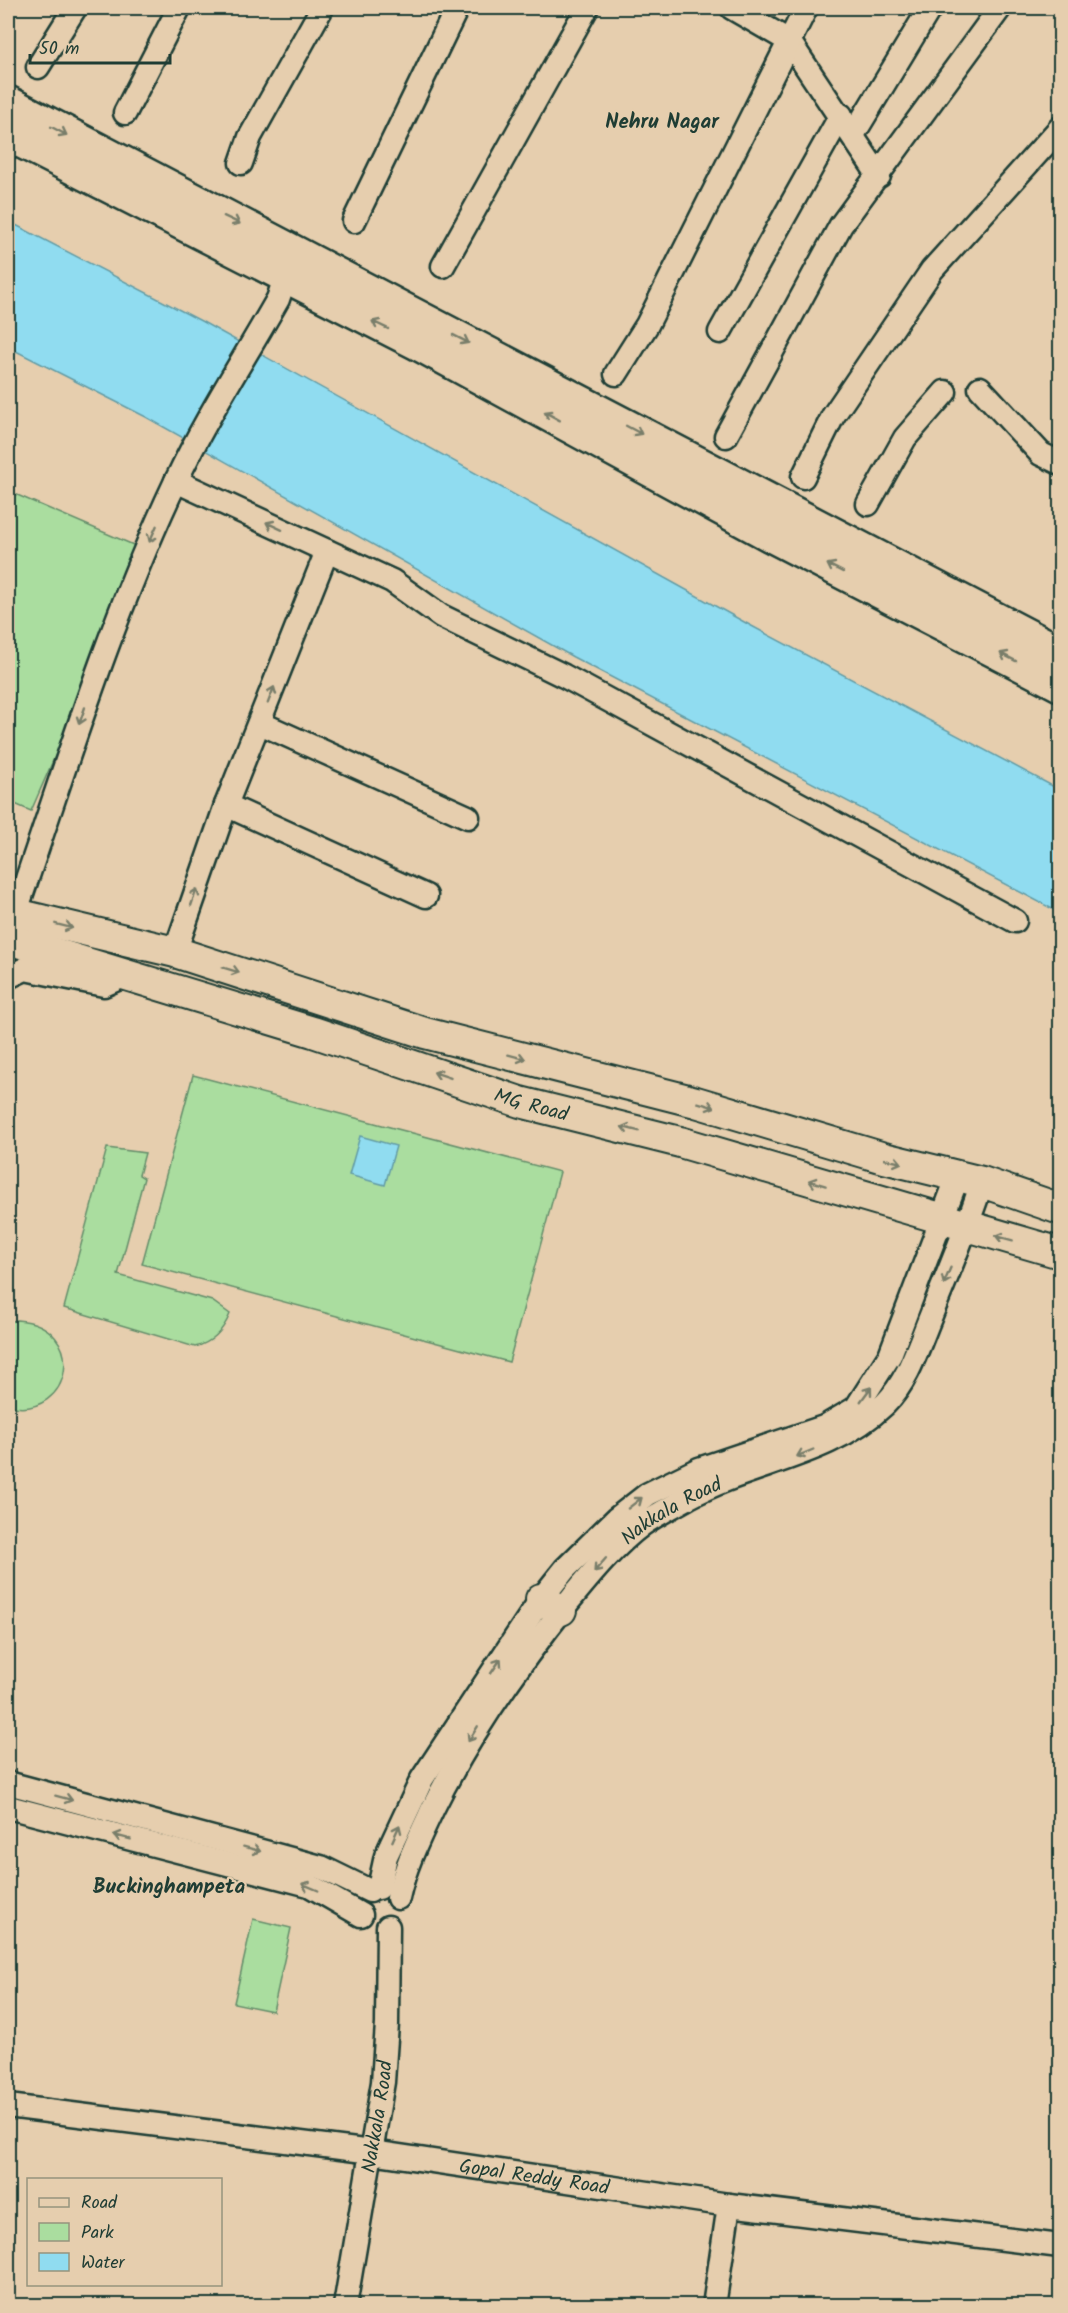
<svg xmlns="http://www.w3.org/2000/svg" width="1068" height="2313" font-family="Kalam,sans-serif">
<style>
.green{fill:#aadd9f;stroke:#648d6a;stroke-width:1.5}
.water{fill:#90dcf0;stroke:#639ca5;stroke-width:1.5}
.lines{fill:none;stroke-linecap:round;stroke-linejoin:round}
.minor-casing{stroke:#1f3d34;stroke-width:27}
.major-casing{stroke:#1f3d34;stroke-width:34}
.highway-casing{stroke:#1f3d34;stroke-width:38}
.minor{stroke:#e6ceae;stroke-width:22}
.major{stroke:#e6ceae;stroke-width:30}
.highway{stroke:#e6ceae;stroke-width:33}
.oneway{stroke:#797e6b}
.labels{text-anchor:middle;stroke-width:4.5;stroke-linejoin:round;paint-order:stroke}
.street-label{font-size:20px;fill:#1f3d34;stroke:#e6ceae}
.neighbourhood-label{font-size:21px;font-weight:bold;fill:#1f3d34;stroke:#e6ceae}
</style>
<rect width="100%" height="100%" fill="#e6ceae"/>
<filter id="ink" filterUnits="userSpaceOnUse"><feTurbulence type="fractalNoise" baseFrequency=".0167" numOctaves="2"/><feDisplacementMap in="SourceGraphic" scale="12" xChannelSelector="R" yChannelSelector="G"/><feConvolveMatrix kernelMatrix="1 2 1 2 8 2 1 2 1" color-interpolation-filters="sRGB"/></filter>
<g filter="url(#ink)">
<path class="green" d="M 8,491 L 145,550 L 31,811 L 8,801 Z
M 193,1075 L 560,1172 L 509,1362 L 142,1264 Z
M 107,1148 L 145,1153 L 139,1175 L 144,1178 L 118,1275 L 212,1301 L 230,1314 C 223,1331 211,1343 195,1347 L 64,1308 Z
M 17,1320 C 90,1325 73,1421 8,1406 L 8,1322 Z
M 253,1919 L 291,1928 L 273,2011 L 234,2003 Z"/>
<path class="water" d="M 8,221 L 201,321 L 746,623 L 1060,790 L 1060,913 L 573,657 L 146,417 L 8,347 Z
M 360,1136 L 396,1146 L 385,1185 L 349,1175 Z"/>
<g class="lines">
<g class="minor-casing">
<g id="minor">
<path d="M 732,8 L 789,41 L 879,176"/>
<path d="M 38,67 L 75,8"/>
<path d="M 125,113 L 179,8"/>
<path d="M 853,135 L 930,8"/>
<path d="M 241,163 L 250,137 L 322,8"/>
<path d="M 354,221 L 457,8"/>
<path d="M 443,266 L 587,8"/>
<path d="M 720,332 L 841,115"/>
<path d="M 616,374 L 647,325 L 806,8"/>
<path d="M 980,388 L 1041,454 L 1060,463"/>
<path d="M 726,436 L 841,225 L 1000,8"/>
<path d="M 803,477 L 833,416 L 932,270 L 1060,128"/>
<path d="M 176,481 L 392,581 L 441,616 L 564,676 L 1015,921"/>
<path d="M 868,504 L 905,438 L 945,392"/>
<path d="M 260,723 L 468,817"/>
<path d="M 226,805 L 426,896"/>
<path d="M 15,914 C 65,769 110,620 176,481 C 205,419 244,359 278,299 L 285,278"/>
<path d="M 175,952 L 226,805 L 327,551"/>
<path d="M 8,977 L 25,969 L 104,985 L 128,974"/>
<path d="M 8,1783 L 321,1867 L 370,1891"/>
<path d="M 8,1807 L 309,1885 L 361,1915"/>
<path d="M 379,1888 L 386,1856 L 422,1779 L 541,1599 L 565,1569 L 616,1519 L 648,1494 L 699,1469 L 824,1427 L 856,1408 L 890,1355 L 958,1176"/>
<path id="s1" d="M 398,1898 C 405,1866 419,1838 433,1808 C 470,1733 517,1666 569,1601 C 591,1574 615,1545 643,1524 C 657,1514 674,1506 689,1497 C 753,1462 830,1457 885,1404 C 908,1381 918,1347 930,1318 C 948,1273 967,1229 982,1182"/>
<path id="s2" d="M 8,2106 L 372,2152 L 729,2205 L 1060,2246"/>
<path id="s3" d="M 345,2306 L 383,2082 L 387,2024 L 388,1927"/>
<path d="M 714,2306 L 729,2205"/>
</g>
</g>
<g class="major-casing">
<g id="major">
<path d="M 8,912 L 175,952 L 425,1033 L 696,1102 L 884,1158 L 982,1182 L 1060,1209"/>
<path id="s4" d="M 8,939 L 313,1032 L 520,1102 L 680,1142 L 1060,1253"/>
<path d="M 541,1599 L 561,1610"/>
</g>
</g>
<g class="highway-casing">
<path id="highway" d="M 8,103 L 1060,653
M 8,134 L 416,342 L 771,535 L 1060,684"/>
</g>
<use href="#minor" class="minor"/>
<use href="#major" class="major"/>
<use href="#highway" class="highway"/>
</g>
<defs><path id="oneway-shaft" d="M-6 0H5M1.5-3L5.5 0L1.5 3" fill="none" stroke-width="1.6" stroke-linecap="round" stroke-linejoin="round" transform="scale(1.5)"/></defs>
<g class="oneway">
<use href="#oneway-shaft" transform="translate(59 131) rotate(28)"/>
<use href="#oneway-shaft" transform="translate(232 220) rotate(25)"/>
<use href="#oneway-shaft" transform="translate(380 325) rotate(-154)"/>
<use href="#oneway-shaft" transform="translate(461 339) rotate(27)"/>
<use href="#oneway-shaft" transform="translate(552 416) rotate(-151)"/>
<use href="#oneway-shaft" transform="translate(634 430) rotate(28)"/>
<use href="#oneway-shaft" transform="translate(274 526) rotate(-155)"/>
<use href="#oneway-shaft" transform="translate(153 534) rotate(114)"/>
<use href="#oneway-shaft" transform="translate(835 568) rotate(-153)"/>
<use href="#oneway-shaft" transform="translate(1008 657) rotate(-153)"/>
<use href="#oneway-shaft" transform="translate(271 695) rotate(-69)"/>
<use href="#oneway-shaft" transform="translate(82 716) rotate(109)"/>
<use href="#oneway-shaft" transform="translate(194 897) rotate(-71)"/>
<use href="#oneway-shaft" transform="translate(64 926) rotate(14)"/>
<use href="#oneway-shaft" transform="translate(231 970) rotate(17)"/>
<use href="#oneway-shaft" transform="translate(517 1057) rotate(15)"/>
<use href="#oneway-shaft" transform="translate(442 1075) rotate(-161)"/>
<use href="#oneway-shaft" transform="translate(706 1105) rotate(17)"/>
<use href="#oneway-shaft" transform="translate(630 1129) rotate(-166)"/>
<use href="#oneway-shaft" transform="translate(893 1161) rotate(13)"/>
<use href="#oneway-shaft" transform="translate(817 1183) rotate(-163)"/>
<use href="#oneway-shaft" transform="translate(1004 1238) rotate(-165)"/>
<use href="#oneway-shaft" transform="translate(947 1276) rotate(113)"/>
<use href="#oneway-shaft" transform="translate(866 1394) rotate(-54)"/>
<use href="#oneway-shaft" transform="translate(805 1453) rotate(157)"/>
<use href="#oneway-shaft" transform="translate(635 1503) rotate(-38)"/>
<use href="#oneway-shaft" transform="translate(600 1565) rotate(131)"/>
<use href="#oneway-shaft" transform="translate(496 1666) rotate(-56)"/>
<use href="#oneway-shaft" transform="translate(473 1734) rotate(122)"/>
<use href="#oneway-shaft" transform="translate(64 1798) rotate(15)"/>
<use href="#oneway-shaft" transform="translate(396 1833) rotate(-66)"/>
<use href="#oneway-shaft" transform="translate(122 1837) rotate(-165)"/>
<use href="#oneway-shaft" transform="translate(252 1849) rotate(15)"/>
<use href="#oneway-shaft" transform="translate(310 1887) rotate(-157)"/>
</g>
</g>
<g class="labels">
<g class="street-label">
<text dy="7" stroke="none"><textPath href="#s4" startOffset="549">MG Road</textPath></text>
<text dy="7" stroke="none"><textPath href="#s1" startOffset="483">Nakkala Road</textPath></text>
<text dy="7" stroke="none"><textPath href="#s3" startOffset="192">Nakkala Road</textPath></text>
<text dy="7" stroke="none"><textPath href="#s2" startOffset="531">Gopal Reddy Road</textPath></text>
</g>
<g class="neighbourhood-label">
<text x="662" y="128">Nehru Nagar</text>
<text x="169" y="1893">Buckinghampeta</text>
</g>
</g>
<rect width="1068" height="2313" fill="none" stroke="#e6ceae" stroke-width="30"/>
<rect x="15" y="15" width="1038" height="2283" fill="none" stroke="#1f3d34" stroke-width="2" filter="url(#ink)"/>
<rect x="27" y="2178" width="195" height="108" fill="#e6ceae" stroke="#96947d" stroke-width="1.5"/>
<rect x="39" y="2198" width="30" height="9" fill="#e6ceae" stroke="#96947d" stroke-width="1.5"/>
<text x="81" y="2208" font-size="18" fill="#1f3d34">Road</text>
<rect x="39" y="2223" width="30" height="18" fill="#aadd9f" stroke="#96947d" stroke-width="1.5"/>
<text x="81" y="2238" font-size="18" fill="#1f3d34">Park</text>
<rect x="39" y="2253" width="30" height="18" fill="#90dcf0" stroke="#96947d" stroke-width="1.5"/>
<text x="81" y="2268" font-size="18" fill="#1f3d34">Water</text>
<path d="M30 54v9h140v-9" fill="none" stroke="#1f3d34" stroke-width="3"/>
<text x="39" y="54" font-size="18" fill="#1f3d34" stroke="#e6ceae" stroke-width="4.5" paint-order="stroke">50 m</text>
</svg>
